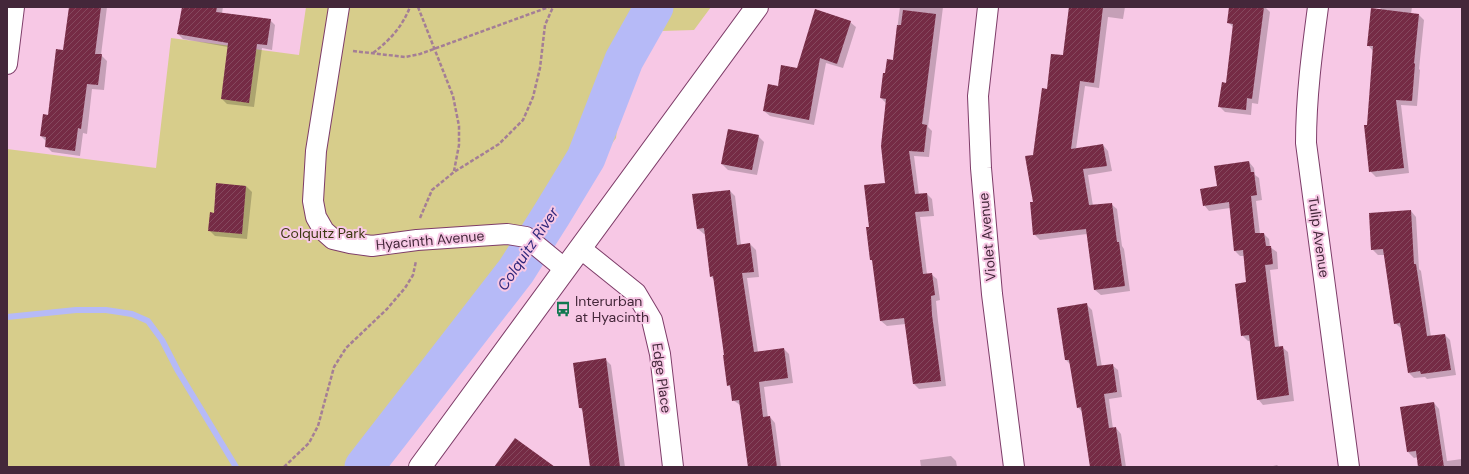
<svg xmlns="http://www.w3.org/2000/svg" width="1469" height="474" font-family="'DM Sans',sans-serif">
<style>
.green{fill:#d7cd8b}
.shadow{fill:#0003}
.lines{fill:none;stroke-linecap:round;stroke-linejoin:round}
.stream{stroke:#b6baf7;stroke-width:6}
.river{stroke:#b6baf7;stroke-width:39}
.building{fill:url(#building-hatch)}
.street-casing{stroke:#7e3d69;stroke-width:22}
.secondary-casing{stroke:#7e3d69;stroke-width:24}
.path{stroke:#a47e96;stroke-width:2.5;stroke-dasharray:4 2;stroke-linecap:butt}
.street{stroke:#fff;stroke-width:20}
.secondary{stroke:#fff;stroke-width:22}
.labels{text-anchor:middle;stroke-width:4;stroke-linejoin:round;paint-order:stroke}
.park-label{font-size:14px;fill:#3d3712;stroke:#f7c8e5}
.street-label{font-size:14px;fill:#44273a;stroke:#f7c8e5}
.poi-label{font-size:14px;fill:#44273a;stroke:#f7c8e5;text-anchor:start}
.water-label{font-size:15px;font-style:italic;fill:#30277b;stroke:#f7c8e5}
</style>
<defs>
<pattern id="building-hatch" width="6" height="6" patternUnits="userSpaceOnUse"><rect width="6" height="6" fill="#752b45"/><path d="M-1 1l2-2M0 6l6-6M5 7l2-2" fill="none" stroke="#85485e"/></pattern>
</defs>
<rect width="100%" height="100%" fill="#f7c8e5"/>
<path class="green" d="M 306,7 L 711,7 L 694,30 L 629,32 L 616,138 L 374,467 L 7,467 L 7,149 L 156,168 L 171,38 L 299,55 Z"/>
<path class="shadow" d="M 70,7 L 107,7 L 101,55 L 107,61 L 104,90 L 92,89 L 87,134 L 83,133 L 80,156 L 52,152 L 46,146 L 47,142 L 41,136 L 49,116 L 64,51 Z
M 183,7 L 223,7 L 222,13 L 270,20 L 275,25 L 272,50 L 262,48 L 254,107 L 227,104 L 222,99 L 228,47 L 183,39 L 178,34 Z
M 900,7 L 943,7 L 928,127 L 932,131 L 929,157 L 914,156 L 919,195 L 927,194 L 932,199 L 934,216 L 920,217 L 927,274 L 931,274 L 937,279 L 940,300 L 936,301 L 938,321 L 946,386 L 919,389 L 914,384 L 906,324 L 887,326 L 881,321 L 874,262 L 871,260 L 870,228 L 886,184 L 886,103 L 881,98 L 886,74 L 893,61 Z
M 1069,7 L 1125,7 L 1123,19 L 1108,17 L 1099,88 L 1085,86 L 1076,149 L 1103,145 L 1108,151 L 1112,171 L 1088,175 L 1093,206 L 1111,204 L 1117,209 L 1122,246 L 1124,249 L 1130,291 L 1101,295 L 1095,290 L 1087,234 L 1040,240 L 1034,234 L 1034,156 L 1048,90 L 1063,56 Z
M 1230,7 L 1265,7 L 1270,12 L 1258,104 L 1252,103 L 1251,115 L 1225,112 L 1219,106 L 1226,84 L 1234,28 L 1228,22 Z
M 1381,7 L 1412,7 L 1411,14 L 1419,15 L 1424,20 L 1419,69 L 1420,70 L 1417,106 L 1401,105 L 1409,173 L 1376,177 L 1370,171 L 1368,126 L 1373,51 L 1368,45 Z
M 850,22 L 856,27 L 843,68 L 826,63 L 814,125 L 770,116 L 764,111 L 779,87 Z
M 758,136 L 764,142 L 757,175 L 728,170 L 722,164 Z
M 1249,162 L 1254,168 L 1255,175 L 1259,178 L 1262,200 L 1256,201 L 1260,234 L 1264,234 L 1269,239 L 1270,247 L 1277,252 L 1278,269 L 1270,270 L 1279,347 L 1282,347 L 1288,352 L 1294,401 L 1263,405 L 1258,399 L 1250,341 L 1248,341 L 1242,335 L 1247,283 L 1245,256 L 1240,256 L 1235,251 L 1230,208 L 1209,211 L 1204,205 L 1218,187 Z
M 217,184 L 246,186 L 252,192 L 247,239 L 215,236 L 209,230 L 214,214 Z
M 730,191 L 735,196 L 741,245 L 750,244 L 756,250 L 759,277 L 747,278 L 758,352 L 784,349 L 789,354 L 793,383 L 764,387 L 768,418 L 770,417 L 775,423 L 781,467 L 748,467 L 740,405 L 733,400 L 732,389 L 728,385 L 725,356 L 714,280 L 711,276 L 706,234 L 704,234 L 698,229 Z
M 1411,211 L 1416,217 L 1419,269 L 1421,271 L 1431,337 L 1445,335 L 1450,340 L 1456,375 L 1427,379 L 1425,377 L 1414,378 L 1409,373 L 1402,329 L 1395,323 L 1385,255 L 1378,255 L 1372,249 Z
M 1087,305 L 1092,310 L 1102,367 L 1112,365 L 1118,370 L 1122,397 L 1109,399 L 1113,429 L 1116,428 L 1121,434 L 1126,467 L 1091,467 L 1082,412 L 1078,407 L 1071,365 L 1066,360 Z
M 605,359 L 611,365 L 625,467 L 591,467 L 583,411 L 580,408 Z
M 1434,403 L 1439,409 L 1447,461 L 1462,459 L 1462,467 L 1419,467 L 1418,457 L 1414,458 L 1408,452 L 1402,408 Z
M 951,456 L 956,461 L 957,467 L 921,467 L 920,460 Z
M 1277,465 L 1279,467 L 1269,467 Z"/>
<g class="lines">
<path class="stream" d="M 7,317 L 76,310 L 106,310 L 132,314 L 148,321 L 162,340 L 178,371 L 236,467"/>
<path class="river" d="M 364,467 L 516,271 L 552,214 L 586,158 L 624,60 L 654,7"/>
</g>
<path class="building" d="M 69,7 L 101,7 L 95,54 L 102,54 L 98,85 L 87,84 L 81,129 L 78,128 L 75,151 L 45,147 L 46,137 L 40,136 L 43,114 L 48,115 L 56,49 L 63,50 Z
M 182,7 L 217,7 L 216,12 L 271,19 L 267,45 L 257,44 L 249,103 L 221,99 L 228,43 L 177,34 Z
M 1069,7 L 1103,7 L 1094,83 L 1080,81 L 1071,149 L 1103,144 L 1107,166 L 1083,169 L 1089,205 L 1112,203 L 1117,242 L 1119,242 L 1125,286 L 1094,290 L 1086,229 L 1033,235 L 1030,202 L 1033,202 L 1025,156 L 1033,155 L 1042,88 L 1047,89 L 1051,54 L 1063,55 Z
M 1229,7 L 1264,7 L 1252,99 L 1247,98 L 1246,110 L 1218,107 L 1222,82 L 1226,83 L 1233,24 L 1227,23 Z
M 1371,8 L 1419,14 L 1414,63 L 1415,64 L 1412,101 L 1396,100 L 1404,168 L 1369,172 L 1364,125 L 1367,125 L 1373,46 L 1367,46 Z
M 815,9 L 851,21 L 837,64 L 820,58 L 809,120 L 763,111 L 768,84 L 778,86 L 781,65 L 797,68 Z
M 903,10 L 936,14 L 922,124 L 927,125 L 924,152 L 909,151 L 915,194 L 927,193 L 929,211 L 915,212 L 923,274 L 932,273 L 935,295 L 931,296 L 932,315 L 941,381 L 913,384 L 904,318 L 880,321 L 872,260 L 870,260 L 866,227 L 869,227 L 864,185 L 885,183 L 881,146 L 886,99 L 880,98 L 883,73 L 885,73 L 887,59 L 893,60 L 897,25 L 901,25 Z
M 728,129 L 759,135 L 752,170 L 721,164 Z
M 1249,161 L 1251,172 L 1254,172 L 1257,195 L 1251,196 L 1255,233 L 1264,233 L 1266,246 L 1271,246 L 1273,264 L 1265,265 L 1275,347 L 1283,346 L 1289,395 L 1257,400 L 1249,335 L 1241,336 L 1235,284 L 1246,282 L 1243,250 L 1234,251 L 1229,202 L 1203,206 L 1200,189 L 1217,186 L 1214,166 Z
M 216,183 L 246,186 L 242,234 L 208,231 L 210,212 L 214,213 Z
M 730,190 L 737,245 L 750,243 L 754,272 L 742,273 L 754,352 L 784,348 L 788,378 L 759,382 L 763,417 L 770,416 L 777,467 L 748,467 L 739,400 L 732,401 L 730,385 L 727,386 L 723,355 L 724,355 L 713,276 L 710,277 L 704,228 L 697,229 L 692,194 Z
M 1411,210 L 1414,264 L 1416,264 L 1427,336 L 1445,334 L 1451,370 L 1421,374 L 1420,371 L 1408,373 L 1400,323 L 1394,324 L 1383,249 L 1371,250 L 1369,213 Z
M 1087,303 L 1097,366 L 1113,364 L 1117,392 L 1104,394 L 1109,428 L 1116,427 L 1122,467 L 1090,467 L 1081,407 L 1077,408 L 1069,360 L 1065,360 L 1057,308 Z
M 606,358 L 620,467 L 590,467 L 582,408 L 579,408 L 573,363 Z
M 1434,402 L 1444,467 L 1418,467 L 1416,451 L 1407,452 L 1400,407 Z
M 515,438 L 555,467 L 494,467 Z"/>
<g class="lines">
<g class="street-casing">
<path id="street" d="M 339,7 L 316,151 L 313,201 L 316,217 L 324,231 L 333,239 L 350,243 L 372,246 L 417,240 L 507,234 L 526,237 L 565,269
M 988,7 L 978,96 L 981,168 L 992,294 L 1014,467
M 1318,7 C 1312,52 1306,97 1306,143 L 1349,467
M 7,64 L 14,7
M 580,248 L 636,293 L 652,320 L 660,354 L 673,467"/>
</g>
<g class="secondary-casing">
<path id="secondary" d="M 420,467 L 757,7"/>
</g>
<path class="path" d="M 418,7 L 453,96 L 459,126 L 459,145 L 454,171
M 353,51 L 405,57 L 420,54 L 549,7
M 373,53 C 390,40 402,27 410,7
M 420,218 L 432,190 L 454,172 L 499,144 L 523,120 L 533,97 L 540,68 L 545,25 L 553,7
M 284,467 L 309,443 L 318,426 L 334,367 L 346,348 L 387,309 L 405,288 L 413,275 L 416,261"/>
<use href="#street" class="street"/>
<use href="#secondary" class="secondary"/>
</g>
<defs>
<g id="bus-bare" transform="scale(1.2)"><path d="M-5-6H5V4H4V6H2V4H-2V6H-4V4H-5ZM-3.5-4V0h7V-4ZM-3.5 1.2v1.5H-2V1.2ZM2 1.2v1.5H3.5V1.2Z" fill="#107850" stroke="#f7c8e5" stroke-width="2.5" paint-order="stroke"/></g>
</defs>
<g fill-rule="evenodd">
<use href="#bus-bare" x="563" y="309"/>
</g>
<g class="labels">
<g class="park-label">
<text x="323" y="238">Colquitz Park</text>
</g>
<g class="street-label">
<text transform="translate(987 237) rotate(-95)" y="5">Violet Avenue</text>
<text transform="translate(1319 237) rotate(82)" y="5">Tulip Avenue</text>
<text transform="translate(430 240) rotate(-5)" y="5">Hyacinth Avenue</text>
<text transform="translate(662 378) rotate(82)" y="5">Edge Place</text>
</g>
<g class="poi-label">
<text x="575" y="306">Interurban<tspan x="575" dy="16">at Hyacinth</tspan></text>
</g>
<g class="water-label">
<text transform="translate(528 249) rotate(-56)" y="5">Colquitz River</text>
</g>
</g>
<rect width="1469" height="474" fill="none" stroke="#44273a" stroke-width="16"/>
</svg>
